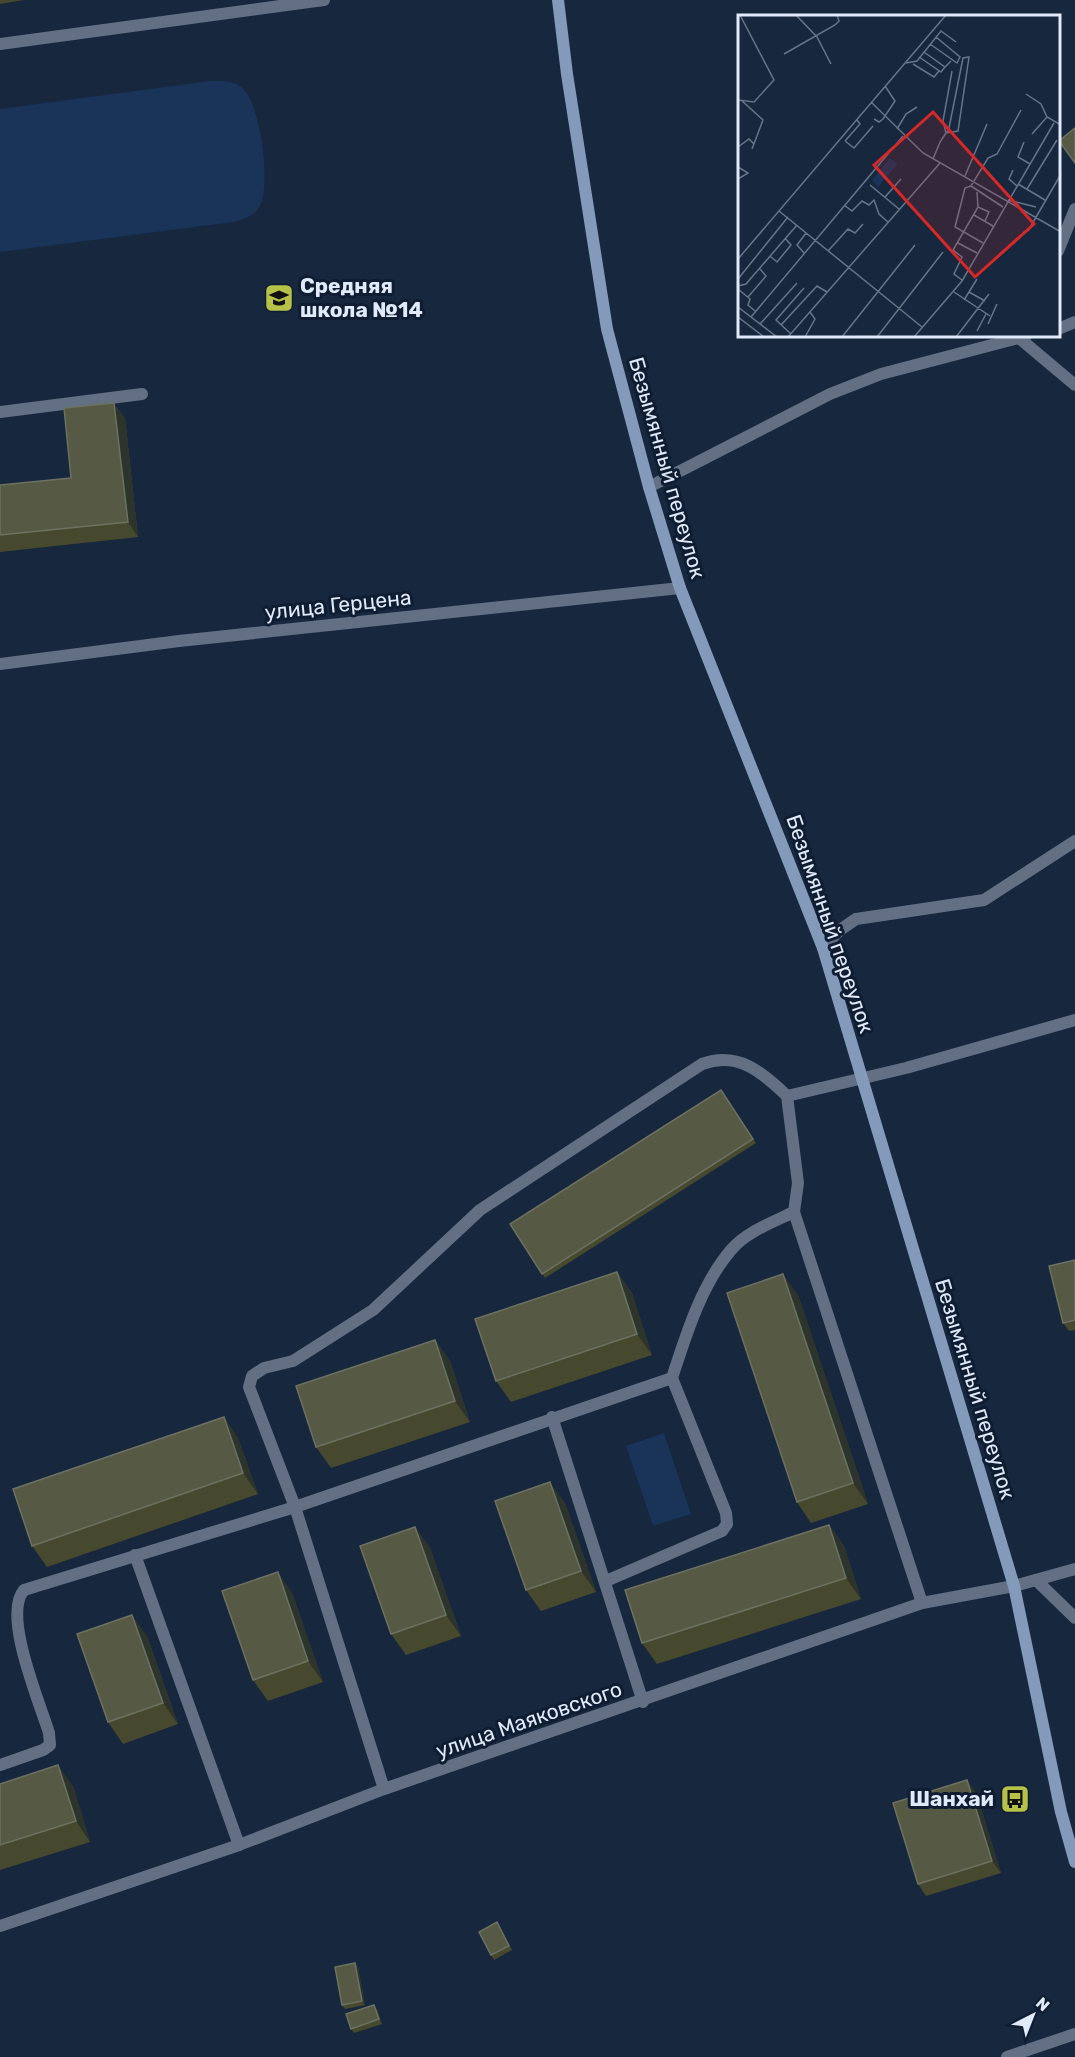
<svg xmlns="http://www.w3.org/2000/svg" width="1075" height="2057" font-family="Rubik,sans-serif">
<style>
.green{fill:#1a3358}
.lines{fill:none;stroke-linecap:round;stroke-linejoin:round}
.lane{stroke:#637084;stroke-width:12}
.street{stroke:#637084;stroke-width:12}
.secondary{stroke:#849aba;stroke-width:12}
.wall{fill:#46492e}
.shaded-wall{fill:#2c342b}
.building{fill:#565a44;stroke:#6c7161;stroke-width:1.5}
.labels{text-anchor:middle;stroke-width:6;stroke-linejoin:round;paint-order:stroke}
.poi-label{font-size:21px;font-weight:bold;fill:#e0eafa;stroke:#0e1d32;text-anchor:start}
.street-label{font-size:21px;fill:#e0eafa;stroke:#0e1d32}
.inset-road{fill:none;stroke:#677589;stroke-width:1.5}
.view{fill:#d62828;fill-opacity:0.15;stroke:#d62828;stroke-width:3}
.inset-edge{fill:none;stroke:#e0eafa;stroke-width:3}
</style>
<rect width="100%" height="100%" fill="#17273d"/>
<path class="green" d="M 210,81 C 221,81 232,80 241,87 C 261,101 271,185 260,206 C 254,216 244,219 233,222 L 0,252 L 0,109 Z
M 664,1433 L 691,1514 L 653,1526 L 626,1446 Z"/>
<g class="lines">
<path class="lane" d="M 0,44 L 324,0
M 1058,251 L 1075,209
M 1058,329 L 1075,322
M 1018,337 L 1075,385
M 0,412 L 142,394
M 649,487 L 830,394 L 881,374 L 1026,336
M 823,948 L 840,930 L 856,919 L 984,900 L 1075,841
M 787,1096 L 798,1183 L 794,1212 L 922,1603
M 552,1417 L 643,1702
M 135,1555 L 239,1845
M 1036,1580 L 1075,1618
M 606,1581 L 722,1531 L 727,1524 L 726,1513 L 672,1378 C 686,1335 701,1285 731,1250 C 746,1232 773,1222 794,1212
M 0,1765 L 43,1750 L 50,1745 L 49,1733 C 40,1703 2,1615 24,1590 L 295,1507 L 672,1378
M 384,1789 L 295,1507 L 249,1387 L 252,1376 L 264,1368 L 293,1361 L 373,1310 L 480,1210 L 702,1064 C 738,1051 762,1072 787,1096 L 906,1068 L 1075,1020"/>
<path class="street" d="M 0,664 L 179,641 L 680,588
M 0,1926 L 239,1845 L 384,1789 L 922,1603 L 1014,1586 L 1075,1569
M 1007,2057 L 1075,2034"/>
<path class="secondary" d="M 558,0 L 567,74 L 607,329 L 649,487 L 680,588 L 823,948 L 1014,1586 L 1061,1812 L 1075,1862"/>
</g>
<path class="wall" d="M 0,0 L 24,0 L 0,4 Z
M 125,418 L 138,537 L 0,552 L 0,485 L 71,478 Z
M 721,1090 L 756,1143 L 545,1278 L 510,1224 Z
M 1075,1260 L 1075,1330 L 1069,1331 L 1063,1323 Z
M 617,1272 L 632,1293 L 652,1355 L 511,1402 L 496,1381 Z
M 798,1295 L 868,1504 L 811,1523 L 797,1502 Z
M 435,1340 L 450,1361 L 470,1422 L 331,1468 L 316,1447 Z
M 224,1417 L 238,1438 L 258,1494 L 47,1567 L 32,1546 Z
M 565,1503 L 596,1592 L 541,1611 L 526,1590 Z
M 829,1525 L 844,1546 L 861,1599 L 657,1664 L 642,1643 Z
M 415,1527 L 430,1548 L 461,1636 L 406,1655 L 391,1634 Z
M 292,1593 L 323,1682 L 268,1701 L 253,1680 Z
M 147,1636 L 178,1724 L 123,1744 L 108,1722 Z
M 0,1784 L 73,1786 L 90,1842 L 0,1870 Z
M 976,1792 L 1001,1873 L 926,1896 L 918,1884 Z
M 497,1922 L 512,1950 L 494,1960 L 491,1955 Z
M 358,1967 L 365,2005 L 345,2009 L 342,2005 Z
M 377,2009 L 382,2024 L 354,2033 L 351,2029 Z"/>
<path class="shaded-wall" d="M 114,403 L 125,418 L 138,537 L 128,522 Z
M 617,1272 L 632,1293 L 652,1355 L 637,1334 Z
M 783,1274 L 798,1295 L 868,1504 L 853,1483 Z
M 435,1340 L 450,1361 L 470,1422 L 455,1401 Z
M 224,1417 L 238,1438 L 258,1494 L 243,1473 Z
M 550,1482 L 565,1503 L 596,1592 L 581,1571 Z
M 829,1525 L 844,1546 L 861,1599 L 846,1578 Z
M 415,1527 L 430,1548 L 461,1636 L 446,1615 Z
M 278,1572 L 292,1593 L 323,1682 L 308,1661 Z
M 132,1615 L 147,1636 L 178,1724 L 163,1703 Z
M 58,1765 L 73,1786 L 90,1842 L 76,1821 Z
M 967,1780 L 976,1792 L 1001,1873 L 992,1861 Z
M 355,1963 L 358,1967 L 365,2005 L 362,2001 Z
M 374,2005 L 377,2009 L 382,2024 L 379,2019 Z"/>
<path class="building" d="M 1075,128 L 1075,163 L 1059,141 Z
M 114,403 L 128,522 L 0,535 L 0,485 L 71,478 L 64,408 Z
M 721,1090 L 753,1139 L 542,1274 L 510,1224 Z
M 1075,1260 L 1075,1320 L 1063,1323 L 1049,1266 Z
M 617,1272 L 637,1334 L 496,1381 L 475,1319 Z
M 783,1274 L 853,1483 L 797,1502 L 727,1293 Z
M 435,1340 L 455,1401 L 316,1447 L 296,1386 Z
M 224,1417 L 243,1473 L 32,1546 L 13,1489 Z
M 550,1482 L 581,1571 L 526,1590 L 495,1501 Z
M 829,1525 L 846,1578 L 642,1643 L 625,1590 Z
M 415,1527 L 446,1615 L 391,1634 L 360,1546 Z
M 278,1572 L 308,1661 L 253,1680 L 222,1591 Z
M 132,1615 L 163,1703 L 108,1722 L 77,1634 Z
M 58,1765 L 76,1821 L 0,1845 L 0,1784 Z
M 967,1780 L 992,1861 L 918,1884 L 893,1803 Z
M 497,1922 L 509,1946 L 491,1955 L 479,1932 Z
M 355,1963 L 362,2001 L 342,2005 L 335,1967 Z
M 374,2005 L 379,2019 L 351,2029 L 346,2014 Z"/>
<defs>
<g id="school-square" transform="scale(1.5)"><rect x="-9" y="-9" width="18" height="18" rx="4" fill="#b6c148" stroke="#0e1d32"/><path d="M0-5L7-2L0 1L-7-2ZM-4 1L0 2.5L4 1V4Q0 6-4 4Z" fill="#111"/></g>
<g id="bus-square" transform="scale(1.5)"><rect x="-9" y="-9" width="18" height="18" rx="4" fill="#b6c148" stroke="#0e1d32"/><path d="M-5-6H5V4H4V6H2V4H-2V6H-4V4H-5ZM-3.5-4V0h7V-4ZM-3.5 1.2v1.5H-2V1.2ZM2 1.2v1.5H3.5V1.2Z" fill="#111"/></g>
</defs>
<g fill-rule="evenodd">
<use href="#school-square" x="279" y="298"/>
<use href="#bus-square" x="1015" y="1799"/>
</g>
<g class="labels">
<g class="poi-label">
<text x="300" y="293">Средняя<tspan x="300" dy="24">школа №14</tspan></text>
<text x="994" y="1806" text-anchor="end">Шанхай</text>
</g>
<g class="street-label">
<text transform="translate(667 468) rotate(74)" y="7">Безымянный переулок</text>
<text transform="translate(338 605) rotate(-6)" y="7">улица Герцена</text>
<text transform="translate(830 924) rotate(71)" y="7">Безымянный переулок</text>
<text transform="translate(975 1389) rotate(73)" y="7">Безымянный переулок</text>
<text transform="translate(529 1720) rotate(-19)" y="7">улица Маяковского</text>
</g>
</g>
<g transform="translate(738 15)">
<rect width="322" height="322" fill="#17273d"/>
<path d="M 152,143 L 160,149 L 140,172 L 134,165 Z" fill="#1a3358"/>
<path class="inset-road" d="M 58,0 L 79,22 L 93,49M 192,29 L 219,48 L 222,42 L 198,22M 186,37 L 207,52 L 213,46M 46,39 L 97,10 L 101,6 L 99,0M 181,42 L 203,57 L 207,52M 168,48 L 179,46 L 203,16 L 218,27M 175,49 L 196,62 L 201,56M 288,79 L 303,89 L 309,102 L 323,110M 0,85 L 16,87 L 36,65 L 2,0M 3,85 L 25,105 L 14,134M 133,87 L 185,138 L 323,217M 136,104 L 141,107 L 145,104 L 157,86 L 147,71M 159,114 L 168,99 L 179,92M 294,119 L 309,102M 107,126 L 116,133 L 135,111M 107,126 L 122,109 L 119,105M 286,127 L 280,142 L 292,149M 0,132 L 11,124 L 16,129M 195,144 L 202,127 L 208,118 L 210,116 L 211,113 L 225,43 L 231,42 L 220,116 L 208,118 L 205,106 L 214,56M 0,152 L 10,158 L 0,164M 275,155 L 271,164 L 279,171M 227,161 L 249,109M 280,169 L 307,185M 132,170 L 161,194M 233,171 L 265,192M 289,174 L 319,125M 239,177 L 240,192 L 251,197 L 247,206M 147,182 L 163,164M 270,185 L 298,192M 106,190 L 114,196 L 124,186 L 131,190 L 136,185 L 141,199 L 150,207M 41,196 L 184,312M 236,200 L 255,211M 290,216 L 323,159M 220,228 L 239,238M 245,228 L 217,212 L 227,173 L 233,171 L 250,143 L 259,139 L 283,95M 90,236 L 110,214 L 117,218 L 125,209M 67,239 L 59,230 L 68,218M 32,241 L 39,247 L 53,230 L 47,223M 0,244 L 208,0M 0,264 L 50,202M 224,265 L 216,259 L 224,242 L 215,235 L 240,192M 0,271 L 8,269 L 59,210M 0,274 L 12,284 L 10,290 L 17,296M 216,277 L 252,301M 231,277 L 247,286M 10,282 L 28,261 L 22,254M 226,285 L 239,264M 0,292 L 39,322M 0,302 L 26,322M 13,302 L 165,121M 22,309 L 59,268M 250,309 L 259,289M 43,310 L 79,271 L 89,277M 239,316 L 248,299M 53,319 L 38,305 L 66,273M 50,322 L 202,148M 67,322 L 77,304 L 72,297M 104,322 L 177,230M 139,322 L 205,237M 176,322 L 224,266 L 316,108M 218,322 L 251,279"/>
<path class="view" d="M 195,97 L 296,209 L 237,262 L 136,150 Z"/>
<rect width="322" height="322" class="inset-edge"/>
</g>
<g transform="translate(1033 2015) rotate(42)" stroke="#0e1d32" stroke-width="4.5" paint-order="stroke">
<path d="M0-4.5L10 22L0 15L-10 22Z" fill="#e0eafa"/>
<text y="-9" font-size="16" font-weight="bold" text-anchor="middle" fill="#e0eafa">N</text>
</g>
</svg>
